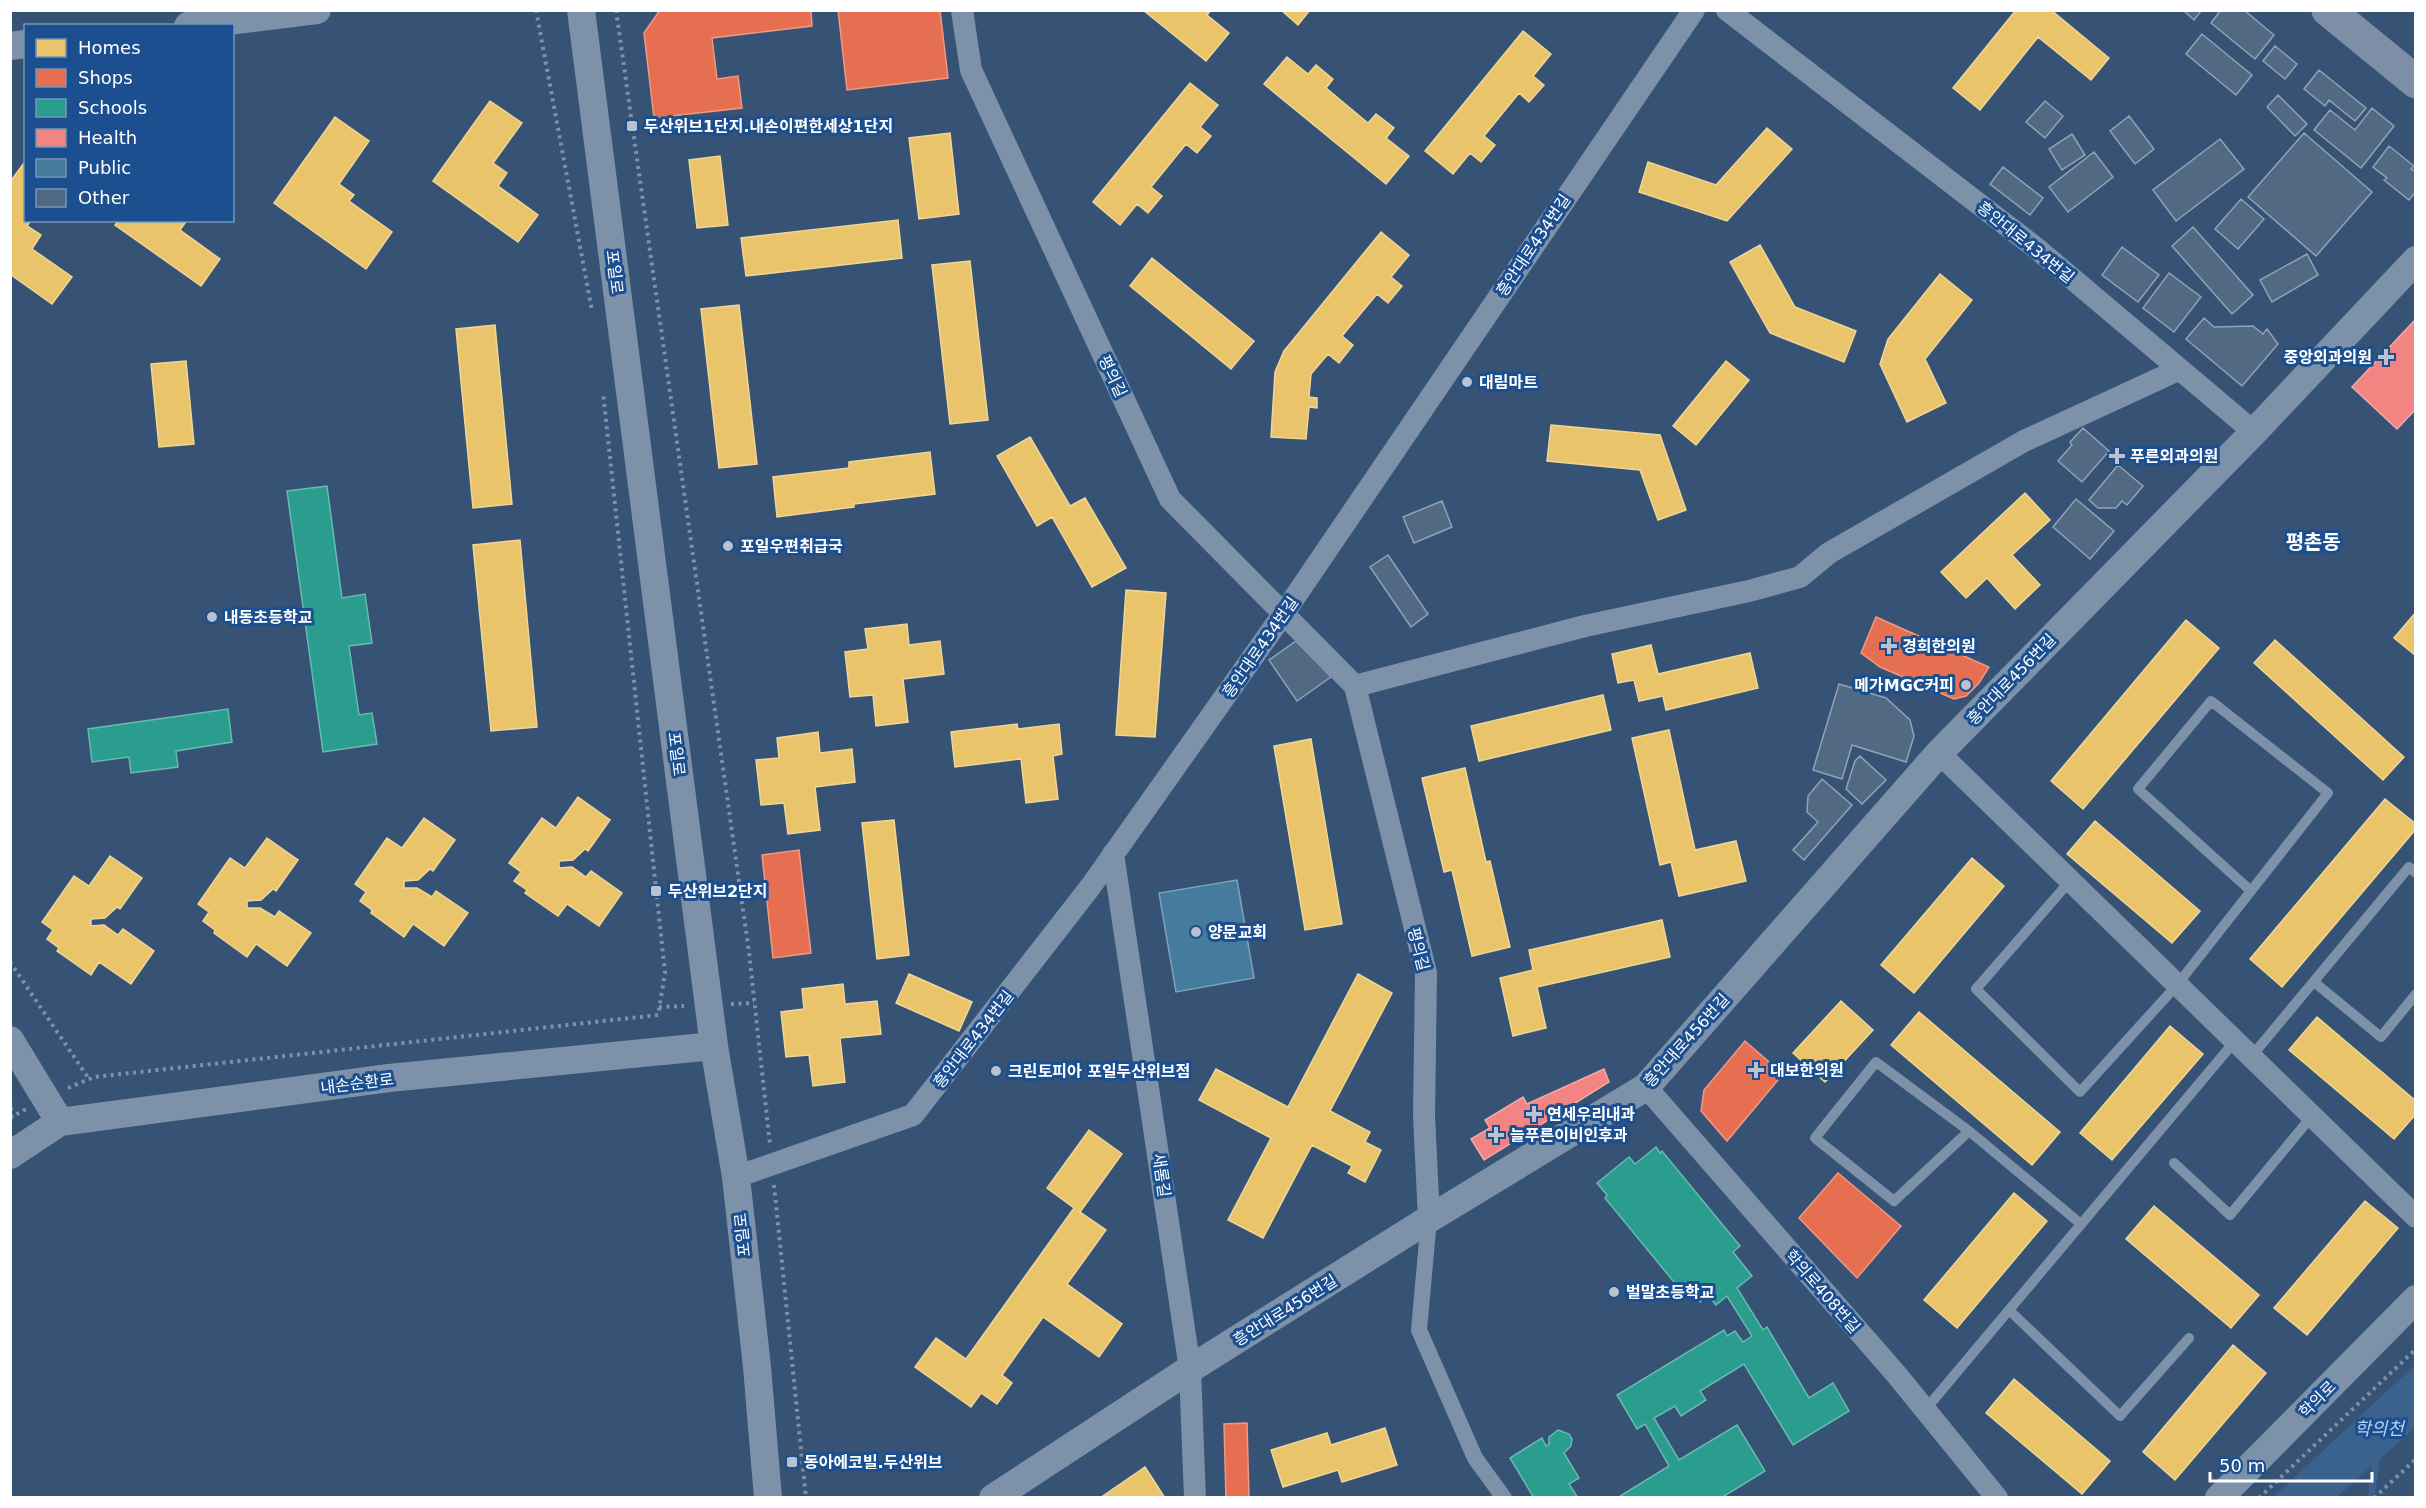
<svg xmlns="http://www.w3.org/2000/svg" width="2426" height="1508" font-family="'DejaVu Sans','Noto Sans KR',sans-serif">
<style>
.water{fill:#3b618d}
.homes{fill:#e9c46a;stroke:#f0d697;stroke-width:1.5}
.shops{fill:#e76f51;stroke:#ee9a85;stroke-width:1.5}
.schools{fill:#2a9d8f;stroke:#6abab1;stroke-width:1.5}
.health{fill:#f28482;stroke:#f6a9a8;stroke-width:1.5}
.public{fill:#457b9d;stroke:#7da3ba;stroke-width:1.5}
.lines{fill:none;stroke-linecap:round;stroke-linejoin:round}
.stream{stroke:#3b618d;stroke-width:7}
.building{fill:#526984;stroke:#92a2b6;stroke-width:1.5}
.path{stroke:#7d92a8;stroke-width:4;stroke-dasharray:3 4.5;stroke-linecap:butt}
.service{stroke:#7d92a8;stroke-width:10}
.pedestrian{stroke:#7d92a8;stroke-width:16}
.minor{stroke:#7d92a8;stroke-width:22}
.tertiary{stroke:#7d92a8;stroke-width:28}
.primary{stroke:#7d8ea7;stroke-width:33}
.poi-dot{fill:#b9c2ce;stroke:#1b4f8f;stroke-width:2}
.labels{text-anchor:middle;stroke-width:6;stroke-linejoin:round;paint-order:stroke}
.poi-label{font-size:16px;font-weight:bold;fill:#fff;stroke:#1b4f8f;text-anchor:start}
.street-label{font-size:16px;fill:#fff;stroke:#1b4f8f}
.water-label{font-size:18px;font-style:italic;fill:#b5d3f5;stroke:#1b4f8f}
.quarter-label{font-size:20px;font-weight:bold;fill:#fff;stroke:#1b4f8f}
</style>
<rect width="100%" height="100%" fill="#365274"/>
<path class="water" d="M 2415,1365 L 2415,1428 L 2337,1497 L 2273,1497 Z"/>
<path class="homes" d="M 1143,10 L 1211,10 L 1207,15 L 1229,33 L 1206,61 Z
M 1281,10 L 1310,10 L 1298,25 Z
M 2016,10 L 2051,10 L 2109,58 L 2091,80 L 2038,37 L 1980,110 L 1953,88 Z
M 1523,31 L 1551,54 L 1533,76 L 1544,85 L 1529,102 L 1519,93 L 1484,136 L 1495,145 L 1481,162 L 1470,153 L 1453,174 L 1425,151 Z
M 1287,57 L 1308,74 L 1316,65 L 1333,79 L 1326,88 L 1368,123 L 1376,114 L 1394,128 L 1386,138 L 1409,156 L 1386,184 L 1264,84 Z
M 1190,83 L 1218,105 L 1200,127 L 1211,136 L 1197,153 L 1186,144 L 1151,187 L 1162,196 L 1148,213 L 1137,204 L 1120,225 L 1093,202 Z
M 490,101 L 522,123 L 493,163 L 507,173 L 498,186 L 538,215 L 518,242 L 433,181 Z
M 335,117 L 369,141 L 339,184 L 354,195 L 349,201 L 392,232 L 366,269 L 274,203 Z
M 1767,128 L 1792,149 L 1727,221 L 1639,192 L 1648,162 L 1716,185 Z
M 950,133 L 959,214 L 919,219 L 909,138 Z
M 720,156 L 728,225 L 697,228 L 689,160 Z
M 24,163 L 26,220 L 31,220 L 27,226 L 41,235 L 32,249 L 72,277 L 52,304 L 10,274 L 10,182 Z
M 119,220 L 187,220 L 180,230 L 220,259 L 201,286 L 115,225 Z
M 898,220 L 902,258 L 746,276 L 741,238 Z
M 1381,232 L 1409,255 L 1391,277 L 1402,286 L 1388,303 L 1377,294 L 1342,336 L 1353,345 L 1339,363 L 1328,354 L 1311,374 L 1309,397 L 1317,398 L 1317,408 L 1309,407 L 1306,439 L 1271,437 L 1275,372 L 1284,351 Z
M 1760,245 L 1795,307 L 1856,331 L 1844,362 L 1770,333 L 1730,262 Z
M 1152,258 L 1254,341 L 1231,369 L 1130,286 Z
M 970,261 L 988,420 L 950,424 L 932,265 Z
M 1940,274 L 1972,300 L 1925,359 L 1946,403 L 1907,422 L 1880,364 L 1888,339 Z
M 739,305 L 757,464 L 719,468 L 701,309 Z
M 495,325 L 512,504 L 473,508 L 456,329 Z
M 186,361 L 194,444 L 159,447 L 151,364 Z
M 1726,361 L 1749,380 L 1696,445 L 1673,426 Z
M 1551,425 L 1660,435 L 1686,510 L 1658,520 L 1640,470 L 1547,461 Z
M 1030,437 L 1070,506 L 1085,498 L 1126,568 L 1092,587 L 1052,517 L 1037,526 L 997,456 Z
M 930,452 L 935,494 L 854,504 L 854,507 L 777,517 L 773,477 L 849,468 L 849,462 Z
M 2025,493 L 2050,520 L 2012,555 L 2040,585 L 2015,609 L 1987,578 L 1966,598 L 1941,572 Z
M 520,540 L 537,727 L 491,731 L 473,545 Z
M 1126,590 L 1166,593 L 1155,737 L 1116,735 Z
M 2416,612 L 2416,656 L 2394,638 Z
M 2186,620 L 2219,648 L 2083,809 L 2051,781 Z
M 907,624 L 909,645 L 940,641 L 944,674 L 903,679 L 908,722 L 876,726 L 873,695 L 850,697 L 845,652 L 868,649 L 865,629 Z
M 2275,640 L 2404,757 L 2383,780 L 2254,663 Z
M 1651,645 L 1658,674 L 1750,653 L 1758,688 L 1666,710 L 1663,696 L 1639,701 L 1634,680 L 1618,683 L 1612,654 Z
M 1603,695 L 1611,730 L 1479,761 L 1471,726 Z
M 1017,724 L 1018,729 L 1059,724 L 1062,754 L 1053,756 L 1058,799 L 1026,803 L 1021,759 L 955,767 L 951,732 Z
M 1669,730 L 1695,850 L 1736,841 L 1746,881 L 1679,896 L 1671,862 L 1660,865 L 1632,738 Z
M 818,732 L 820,753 L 852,749 L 855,782 L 815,787 L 820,830 L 788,834 L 784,803 L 761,805 L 756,760 L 779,758 L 777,738 Z
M 1311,739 L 1342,924 L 1305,930 L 1274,746 Z
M 1465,768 L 1486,862 L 1490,861 L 1510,947 L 1472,956 L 1452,870 L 1444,872 L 1422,778 Z
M 578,797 L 610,820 L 588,851 L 585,849 L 573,860 L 559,861 L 559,868 L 572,867 L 586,877 L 591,871 L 622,893 L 599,926 L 567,904 L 558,916 L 525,893 L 527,890 L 514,881 L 521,872 L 509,863 L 542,818 L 556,828 Z
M 2385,799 L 2416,824 L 2416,829 L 2282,987 L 2250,959 Z
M 424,818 L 455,840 L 433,871 L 430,869 L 418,880 L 404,881 L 404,888 L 417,888 L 432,897 L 436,891 L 468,913 L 444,946 L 413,924 L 404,937 L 371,913 L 372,910 L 360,901 L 366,892 L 355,884 L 387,838 L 402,848 Z
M 894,820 L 909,955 L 877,959 L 862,823 Z
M 2095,821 L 2200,911 L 2172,943 L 2067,854 Z
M 267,838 L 298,860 L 276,891 L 273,889 L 261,900 L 247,901 L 247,908 L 260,908 L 275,917 L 279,911 L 311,933 L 287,966 L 256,944 L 247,957 L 214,933 L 215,930 L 203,921 L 209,912 L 198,904 L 230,858 L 245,868 Z
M 110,856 L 142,878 L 120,909 L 117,907 L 105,918 L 91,919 L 91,926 L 104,925 L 118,935 L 123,929 L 154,951 L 131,984 L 99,962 L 91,975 L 57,951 L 59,948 L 47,939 L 53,930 L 42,922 L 74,876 L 89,886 Z
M 1972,858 L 2004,886 L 1914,993 L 1881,965 Z
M 1662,920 L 1670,957 L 1537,987 L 1546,1028 L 1513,1036 L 1500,978 L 1533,970 L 1529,950 Z
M 909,974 L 972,1002 L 959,1031 L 896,1003 Z
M 1358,974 L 1392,993 L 1330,1111 L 1370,1132 L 1365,1142 L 1381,1150 L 1365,1182 L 1348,1173 L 1352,1166 L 1312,1145 L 1263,1238 L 1228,1220 L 1271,1138 L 1199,1100 L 1216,1069 L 1288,1107 Z
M 843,984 L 845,1004 L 877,1001 L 881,1034 L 840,1038 L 845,1082 L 813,1086 L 809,1055 L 786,1057 L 781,1012 L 804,1009 L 802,989 Z
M 1841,1001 L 1873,1030 L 1825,1082 L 1793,1053 Z
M 1919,1012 L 2060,1132 L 2032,1165 L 1891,1045 Z
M 2317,1017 L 2416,1101 L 2416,1114 L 2394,1139 L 2289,1050 Z
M 2170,1026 L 2203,1054 L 2112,1160 L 2080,1133 Z
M 1089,1130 L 1122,1154 L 1080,1212 L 1106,1230 L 1067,1284 L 1122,1324 L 1099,1357 L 1043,1317 L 1002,1375 L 1012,1383 L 997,1404 L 981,1393 L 971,1407 L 915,1367 L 936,1338 L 966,1359 L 1074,1208 L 1047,1188 Z
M 2014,1193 L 2047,1221 L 1957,1328 L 1924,1300 Z
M 2365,1201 L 2398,1228 L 2307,1335 L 2274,1308 Z
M 2154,1206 L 2259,1295 L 2231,1328 L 2126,1239 Z
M 2233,1345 L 2266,1373 L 2175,1480 L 2143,1452 Z
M 2014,1379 L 2110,1461 L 2082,1494 L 1986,1413 Z
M 1385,1428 L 1397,1465 L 1342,1482 L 1338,1470 L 1283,1487 L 1271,1450 L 1327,1433 L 1331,1445 Z
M 1145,1467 L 1165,1498 L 1100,1498 Z"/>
<path class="shops" d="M 660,10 L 811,10 L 812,26 L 712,38 L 717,79 L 738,76 L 742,108 L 654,118 L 644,33 Z
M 838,10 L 940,10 L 948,78 L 847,90 Z
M 1876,617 L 1989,667 L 1979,683 L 1966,696 L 1954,699 L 1880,667 L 1861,653 Z
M 799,850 L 811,953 L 773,958 L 762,855 Z
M 1745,1041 L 1783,1074 L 1727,1141 L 1701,1111 L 1704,1090 Z
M 1838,1173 L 1901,1226 L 1857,1278 L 1799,1218 Z
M 1247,1423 L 1249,1497 L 1226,1498 L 1224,1424 Z"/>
<path class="schools" d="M 327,486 L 342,598 L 365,594 L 372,643 L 349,646 L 359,715 L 372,713 L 377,744 L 323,752 L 287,491 Z
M 228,709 L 232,742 L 176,751 L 178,767 L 131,773 L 129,757 L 92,762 L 88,729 Z
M 1656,1147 L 1660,1153 L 1662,1151 L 1740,1246 L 1733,1252 L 1752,1276 L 1737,1288 L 1763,1330 L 1767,1327 L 1809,1398 L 1833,1383 L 1849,1411 L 1793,1445 L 1744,1364 L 1700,1391 L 1706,1400 L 1681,1416 L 1675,1406 L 1654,1418 L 1679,1460 L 1737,1425 L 1765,1471 L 1721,1498 L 1617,1498 L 1669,1466 L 1645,1424 L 1637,1429 L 1617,1395 L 1724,1330 L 1727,1336 L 1735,1331 L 1743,1342 L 1752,1336 L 1727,1296 L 1716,1305 L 1708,1295 L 1700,1302 L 1689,1289 L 1683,1293 L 1605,1198 L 1607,1195 L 1597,1183 L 1629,1157 L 1635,1164 Z
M 1558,1430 L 1569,1434 L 1572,1439 L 1571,1446 L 1564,1453 L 1579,1478 L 1569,1484 L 1578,1498 L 1534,1498 L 1510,1458 L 1542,1438 L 1546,1446 L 1549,1444 L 1549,1437 Z"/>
<path class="health" d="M 2416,319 L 2416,409 L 2397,429 L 2352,387 Z
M 1604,1069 L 1609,1082 L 1484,1160 L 1471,1139 L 1490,1128 L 1485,1120 L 1523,1097 L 1527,1104 Z"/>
<path class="public" d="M 1237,880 L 1254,978 L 1176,992 L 1159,893 Z"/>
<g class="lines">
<path class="stream" d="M 2371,1498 L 2377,1456"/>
</g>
<path class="building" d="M 2183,10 L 2202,10 L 2194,20 Z
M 2221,10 L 2244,10 L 2274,35 L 2255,59 L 2211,23 Z
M 2202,34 L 2252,75 L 2236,95 L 2186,54 Z
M 2275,46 L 2297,64 L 2285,79 L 2263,61 Z
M 2319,70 L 2366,108 L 2355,121 L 2329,100 L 2325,106 L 2304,89 Z
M 2278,95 L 2307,124 L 2295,136 L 2267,107 Z
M 2045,101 L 2063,116 L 2045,138 L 2026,122 Z
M 2372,108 L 2394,126 L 2361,168 L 2314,130 L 2330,110 L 2355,130 Z
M 2129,116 L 2154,149 L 2135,164 L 2110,131 Z
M 2304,133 L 2372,192 L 2316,256 L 2248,197 Z
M 2072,134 L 2085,155 L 2062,170 L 2049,149 Z
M 2220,139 L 2244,169 L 2176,221 L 2153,190 Z
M 2389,146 L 2414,166 L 2411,169 L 2416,172 L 2416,191 L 2409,200 L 2384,180 L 2387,178 L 2373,167 Z
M 2094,152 L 2113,177 L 2068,212 L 2049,187 Z
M 2003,167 L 2043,198 L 2030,215 L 1990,184 Z
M 2241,199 L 2264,219 L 2238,249 L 2215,229 Z
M 2193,227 L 2253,295 L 2232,314 L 2172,246 Z
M 2122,247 L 2159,275 L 2138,302 L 2102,275 Z
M 2307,254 L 2318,275 L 2272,302 L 2260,280 Z
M 2169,273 L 2201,297 L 2174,332 L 2143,308 Z
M 2204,318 L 2214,327 L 2253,326 L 2263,334 L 2267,329 L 2278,344 L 2242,386 L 2186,339 Z
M 2083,428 L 2109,451 L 2082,482 L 2058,461 L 2072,445 L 2070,442 Z
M 2118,465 L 2143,486 L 2127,505 L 2122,501 L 2116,508 L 2098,508 L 2089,500 Z
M 2076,499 L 2114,531 L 2090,559 L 2053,527 Z
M 1442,501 L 1452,527 L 1414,543 L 1403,517 Z
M 1388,555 L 1428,614 L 1411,627 L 1370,567 Z
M 1296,641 L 1331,677 L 1297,701 L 1269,660 Z
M 1839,684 L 1886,698 L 1910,720 L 1914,736 L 1906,762 L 1852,745 L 1842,779 L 1813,770 Z
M 1860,756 L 1886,780 L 1862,804 L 1846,789 L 1855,761 Z
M 1822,779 L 1852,805 L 1804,860 L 1793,850 L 1818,822 L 1807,812 L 1808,796 Z"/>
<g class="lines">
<path class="path" d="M 536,10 L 592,311
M 616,10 L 749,952 L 770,1145
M 10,962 L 89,1079
M 731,1004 L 754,1003
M 659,1007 L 684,1006
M 68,1088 L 94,1077 L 658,1015 L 665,973 L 603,392
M 10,1100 L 12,1117
M 10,1118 L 26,1109
M 774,1185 L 806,1498
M 2259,1498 L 2416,1349
M 2374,1498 L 2416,1459"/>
<path class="service" d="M 2070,881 L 1976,989 L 2080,1092 L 2177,985 L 2328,793 L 2211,701 L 2138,789 L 2251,891
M 2314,982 L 2381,1037 L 2416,994
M 2251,1057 L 2409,867 L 2416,873
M 1969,1131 L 1894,1201 L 1815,1138 L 1876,1062 L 1969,1131 L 2081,1224
M 2174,1163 L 2230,1215 L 2312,1116
M 2009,1310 L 2120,1416 L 2189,1338
M 1925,1410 L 2235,1041"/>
<path class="pedestrian" d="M 1429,1219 L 1419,1330 L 1475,1458 L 1504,1498"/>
<path class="minor" d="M 962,10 L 971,70 L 1170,499 L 1355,686 L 1426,973 L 1424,1116 L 1429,1219
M 1727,10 L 2036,248 L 2254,432
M 1355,686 L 1585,626 L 1749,591 L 1800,577 L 1829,553 L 2024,441 L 2178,370
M 1939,753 L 2416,1217
M 1113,854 L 1190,1369 L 1195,1498
M 1646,1087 L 1896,1374 L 1997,1498
M 736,1177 L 913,1115 L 1091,886 L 1284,613 L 1694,10"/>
<path class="tertiary" d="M 581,10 L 714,1046 L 736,1177 L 757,1367 L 768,1498
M 188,26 L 317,10
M 10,46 L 26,44
M 10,1040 L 60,1122
M 10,1155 L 60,1122 L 389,1078 L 714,1046
M 993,1498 L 1190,1369 L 1429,1219 L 1646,1087 L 1939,753 L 2254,432 L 2416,260
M 2219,1498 L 2416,1299"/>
<path class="primary" d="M 2328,10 L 2416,82"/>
</g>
<g class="poi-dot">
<rect x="626" y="120" width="12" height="12" rx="3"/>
<path d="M2383 348h6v6h6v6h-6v6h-6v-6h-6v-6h6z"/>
<circle cx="1467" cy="382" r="6"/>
<path d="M2114 447h6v6h6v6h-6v6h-6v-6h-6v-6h6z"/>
<circle cx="728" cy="546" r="6"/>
<circle cx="212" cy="617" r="6"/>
<path d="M1886 637h6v6h6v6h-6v6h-6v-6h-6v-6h6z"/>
<circle cx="1966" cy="685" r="6"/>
<rect x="650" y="885" width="12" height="12" rx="3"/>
<circle cx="1196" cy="932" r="6"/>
<path d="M1753 1061h6v6h6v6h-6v6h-6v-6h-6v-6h6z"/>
<circle cx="996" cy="1071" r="6"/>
<path d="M1531 1105h6v6h6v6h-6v6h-6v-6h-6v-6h6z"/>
<path d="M1493 1126h6v6h6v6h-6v6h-6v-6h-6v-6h6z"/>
<circle cx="1614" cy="1292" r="6"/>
<rect x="786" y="1456" width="12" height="12" rx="3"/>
</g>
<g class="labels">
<g class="poi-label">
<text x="644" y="132">두산위브1단지.내손이편한세상1단지</text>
<text x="2372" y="363" text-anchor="end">중앙외과의원</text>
<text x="1479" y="388">대림마트</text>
<text x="2130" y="462">푸른외과의원</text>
<text x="740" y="552">포일우편취급국</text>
<text x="224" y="623">내동초등학교</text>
<text x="1902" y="652">경희한의원</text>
<text x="1954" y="691" text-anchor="end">메가MGC커피</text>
<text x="668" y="897">두산위브2단지</text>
<text x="1208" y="938">양문교회</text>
<text x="1770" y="1076">대보한의원</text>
<text x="1008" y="1077">크린토피아 포일두산위브점</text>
<text x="1547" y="1120">연세우리내과</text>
<text x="1510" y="1141">늘푸른이비인후과</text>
<text x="1626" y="1298">벌말초등학교</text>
<text x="804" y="1468">동아에코빌.두산위브</text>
</g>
<g class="street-label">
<text transform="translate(2026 242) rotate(39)" y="6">흥안대로434번길</text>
<text transform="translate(1533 245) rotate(-56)" y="6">흥안대로434번길</text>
<text transform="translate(615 272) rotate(83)" y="6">포일로</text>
<text transform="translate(1113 376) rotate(65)" y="6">평의길</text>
<text transform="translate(1260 647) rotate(-55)" y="6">흥안대로434번길</text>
<text transform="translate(2011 679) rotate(-46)" y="6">흥안대로456번길</text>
<text transform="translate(677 754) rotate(83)" y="6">포일로</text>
<text transform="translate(1419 949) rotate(76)" y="6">평의길</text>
<text transform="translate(973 1039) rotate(-52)" y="6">흥안대로434번길</text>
<text transform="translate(1686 1040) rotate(-48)" y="6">흥안대로456번길</text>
<text transform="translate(357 1083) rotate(-7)" y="6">내손순환로</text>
<text transform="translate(1162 1175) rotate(82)" y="6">새롬길</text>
<text transform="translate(742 1235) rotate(-96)" y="6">포일로</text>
<text transform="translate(1823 1291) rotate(49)" y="6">학의로408번길</text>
<text transform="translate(1285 1310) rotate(-32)" y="6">흥안대로456번길</text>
<text transform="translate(2317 1399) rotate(-45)" y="6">학의로</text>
</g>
<g class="water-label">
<text x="2379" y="1435">학의천</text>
</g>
<g class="quarter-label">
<text x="2313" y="549">평촌동</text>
</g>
</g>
<rect width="2426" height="1508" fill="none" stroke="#ffffff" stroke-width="24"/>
<rect x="24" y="24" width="210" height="198" fill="#1b4f8f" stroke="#7695bc" stroke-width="1.5"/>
<rect x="36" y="39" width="30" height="18" fill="#e9c46a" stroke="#7695bc" stroke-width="1.5"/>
<text x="78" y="54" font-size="18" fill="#ffffff">Homes</text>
<rect x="36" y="69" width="30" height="18" fill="#e76f51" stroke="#7695bc" stroke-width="1.5"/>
<text x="78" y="84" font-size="18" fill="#ffffff">Shops</text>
<rect x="36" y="99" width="30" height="18" fill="#2a9d8f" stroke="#7695bc" stroke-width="1.5"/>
<text x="78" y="114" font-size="18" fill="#ffffff">Schools</text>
<rect x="36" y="129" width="30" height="18" fill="#f28482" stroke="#7695bc" stroke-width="1.5"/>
<text x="78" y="144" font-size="18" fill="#ffffff">Health</text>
<rect x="36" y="159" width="30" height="18" fill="#457b9d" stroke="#7695bc" stroke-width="1.5"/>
<text x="78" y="174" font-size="18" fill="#ffffff">Public</text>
<rect x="36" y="189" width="30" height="18" fill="#526984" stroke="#7695bc" stroke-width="1.5"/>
<text x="78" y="204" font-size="18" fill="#ffffff">Other</text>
<path d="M2210 1472v9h162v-9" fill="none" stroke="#ffffff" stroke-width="3"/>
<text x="2219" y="1472" font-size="18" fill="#ffffff" stroke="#1b4f8f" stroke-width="4.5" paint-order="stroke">50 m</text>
</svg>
